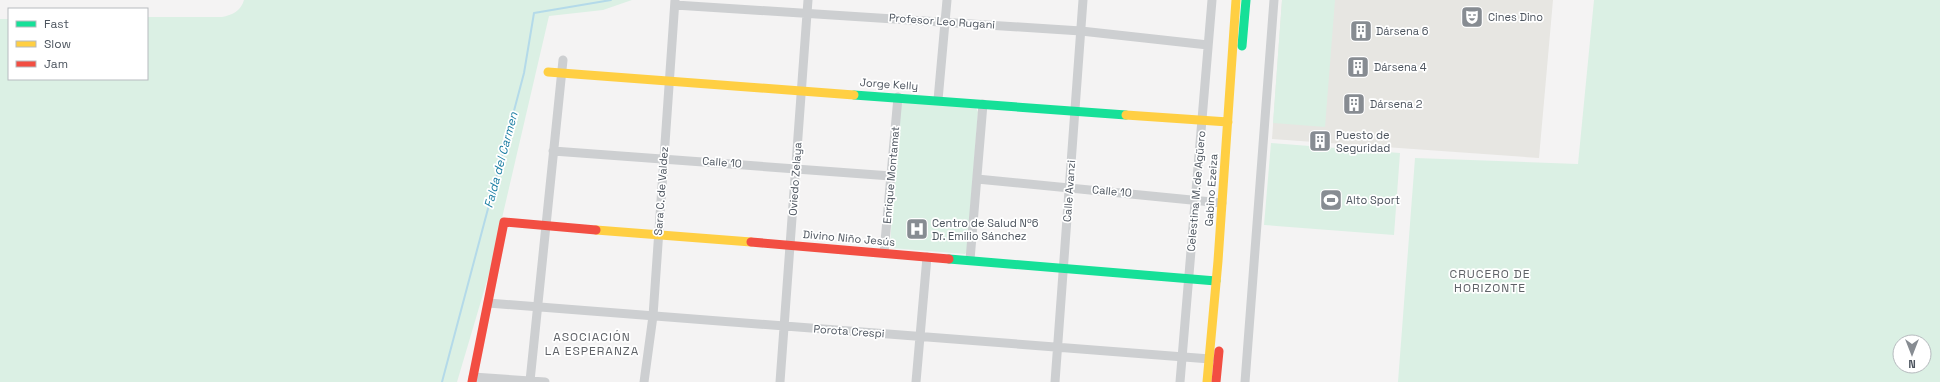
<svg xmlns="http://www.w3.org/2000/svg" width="1940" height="382" font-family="'Space Grotesk',sans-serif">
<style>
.commercial{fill:#e7e6e2}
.green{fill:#dbf0e4;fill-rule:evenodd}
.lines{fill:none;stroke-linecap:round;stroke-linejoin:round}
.stream{stroke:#b4dae9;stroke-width:2}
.street{stroke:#cdcfd1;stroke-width:9}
.fast{stroke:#16e098;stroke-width:9}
.slow{stroke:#ffcf43;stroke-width:9}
.jam{stroke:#f24e42;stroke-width:9}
.labels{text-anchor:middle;stroke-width:3.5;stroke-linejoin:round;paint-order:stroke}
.poi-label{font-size:11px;fill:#4c545e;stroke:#fff;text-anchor:start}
.street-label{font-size:11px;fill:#4c545e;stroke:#fff}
.water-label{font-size:12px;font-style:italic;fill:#1a7da3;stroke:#fff}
.neighbourhood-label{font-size:12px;letter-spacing:1px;fill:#5f6267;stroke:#fff}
</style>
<rect width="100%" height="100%" fill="#f4f3f3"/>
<path class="commercial" d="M 1282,0 L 1553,0 L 1539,158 L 1272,139 Z"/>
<path class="green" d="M 244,0 L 632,0 L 603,10 L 549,16 L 489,274 L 457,382 L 0,382 L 0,19 L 9,19 L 9,79 L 147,79 L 147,17 L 222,17 C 232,15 241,11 244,0 Z
M 1282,0 L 1335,0 L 1325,127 L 1273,123 Z
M 1594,0 L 1940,0 L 1940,382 L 1398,382 L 1415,158 L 1578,164 ZM 1900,342 L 1924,342 L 1924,366 L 1900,366 Z
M 903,102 L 976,108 L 978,112 L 967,252 L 965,254 L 891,248 L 890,245 L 900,107 Z
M 1271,143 L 1400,153 L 1394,235 L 1264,225 Z"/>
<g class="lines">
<path class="stream" d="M 442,382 L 524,73 L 534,13 L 611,0"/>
<path class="street" d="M 675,5 L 1081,31 L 1208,45
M 938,100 L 947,0
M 553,151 L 891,176
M 977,179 L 1222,203
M 884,253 L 898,97
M 970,260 L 983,104
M 488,303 L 1210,359
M 473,377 L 545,382
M 530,381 L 563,60
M 644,382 L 653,316 L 675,0
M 780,382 L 808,0
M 916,382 L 927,257
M 1055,382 L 1083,0
M 1180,382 L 1212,0
M 1245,382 L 1274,0"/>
<path class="fast" d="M 1242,46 L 1246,0
M 854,95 L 1126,115
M 949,259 L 1216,281"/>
<path class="slow" d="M 548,72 L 854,95
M 1126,115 L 1228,122
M 596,230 L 751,242
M 1207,382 L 1218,261 L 1236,0"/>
<path class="jam" d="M 751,242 L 949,259
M 472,382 L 504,222 L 596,230
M 1216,382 L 1219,351"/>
</g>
<defs>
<g id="theatre-square" transform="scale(1.15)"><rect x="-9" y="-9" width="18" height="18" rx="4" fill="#878c92" stroke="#fff"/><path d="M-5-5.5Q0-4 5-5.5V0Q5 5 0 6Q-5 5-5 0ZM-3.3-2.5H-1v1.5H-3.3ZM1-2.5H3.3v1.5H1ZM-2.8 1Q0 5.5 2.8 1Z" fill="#fff"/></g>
<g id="building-square" transform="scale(1.15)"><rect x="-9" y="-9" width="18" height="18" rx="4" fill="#878c92" stroke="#fff"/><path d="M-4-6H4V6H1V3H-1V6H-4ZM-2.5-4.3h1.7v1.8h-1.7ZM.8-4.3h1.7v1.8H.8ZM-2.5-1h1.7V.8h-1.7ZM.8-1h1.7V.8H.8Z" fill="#fff"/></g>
<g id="stadium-square" transform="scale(1.15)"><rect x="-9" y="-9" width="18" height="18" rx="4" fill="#878c92" stroke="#fff"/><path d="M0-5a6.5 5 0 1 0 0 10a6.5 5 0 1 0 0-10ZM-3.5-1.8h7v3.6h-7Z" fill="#fff"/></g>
<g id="hospital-square" transform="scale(1.15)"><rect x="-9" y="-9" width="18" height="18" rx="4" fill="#878c92" stroke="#fff"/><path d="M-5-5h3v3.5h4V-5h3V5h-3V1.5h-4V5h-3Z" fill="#fff"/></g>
</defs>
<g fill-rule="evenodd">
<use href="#theatre-square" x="1472" y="17"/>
<use href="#building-square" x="1361" y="31"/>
<use href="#building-square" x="1358" y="67"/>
<use href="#building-square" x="1354" y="104"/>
<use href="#building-square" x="1320" y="141"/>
<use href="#stadium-square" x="1331" y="200"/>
<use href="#hospital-square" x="917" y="229"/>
</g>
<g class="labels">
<g class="poi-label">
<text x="1488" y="21">Cines Dino</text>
<text x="1376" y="35">Dársena 6</text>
<text x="1374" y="71">Dársena 4</text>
<text x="1370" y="108">Dársena 2</text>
<text x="1336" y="139">Puesto de<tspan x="1336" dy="13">Seguridad</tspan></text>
<text x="1346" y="204">Alto Sport</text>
<text x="932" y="227">Centro de Salud Nº6<tspan x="932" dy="13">Dr. Emilio Sánchez</tspan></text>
</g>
<g class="street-label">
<text transform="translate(942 21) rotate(4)" y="4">Profesor Leo Rugani</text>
<text transform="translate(889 84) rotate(4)" y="4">Jorge Kelly</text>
<text transform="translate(722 162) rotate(4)" y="4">Calle 10</text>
<text transform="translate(891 175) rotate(-85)" y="4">Enrique Montamat</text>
<text transform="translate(795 179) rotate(-86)" y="4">Oviedo Zelaya</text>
<text transform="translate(1211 190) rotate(-86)" y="4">Gabino Ezeiza</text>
<text transform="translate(661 191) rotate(-86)" y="4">Sara C. de Valdez</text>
<text transform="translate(1069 191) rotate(-86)" y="4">Calle Avanzi</text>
<text transform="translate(1112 191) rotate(5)" y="4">Calle 10</text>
<text transform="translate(1196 191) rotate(-85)" y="4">Celestina M. de Agüero</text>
<text transform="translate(849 238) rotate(5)" y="4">Divino Niño Jesús</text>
<text transform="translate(849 331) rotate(4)" y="4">Porota Crespi</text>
</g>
<g class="water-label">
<text transform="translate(501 160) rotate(-75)" y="4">Falda del Carmen</text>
</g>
<g class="neighbourhood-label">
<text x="1490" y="278">CRUCERO DE<tspan x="1490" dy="14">HORIZONTE</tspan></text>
<text x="592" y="341">ASOCIACIÓN<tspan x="592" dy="14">LA ESPERANZA</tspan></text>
</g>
</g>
<rect x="8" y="8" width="140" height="72" fill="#ffffff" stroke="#b7bbbf"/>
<rect x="16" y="21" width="20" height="6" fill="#16e098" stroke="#b7bbbf"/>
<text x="44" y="28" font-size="12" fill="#4c545e">Fast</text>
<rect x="16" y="41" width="20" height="6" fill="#ffcf43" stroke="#b7bbbf"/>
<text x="44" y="48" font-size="12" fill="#4c545e">Slow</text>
<rect x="16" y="61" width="20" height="6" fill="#f24e42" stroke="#b7bbbf"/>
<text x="44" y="68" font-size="12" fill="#4c545e">Jam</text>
<g transform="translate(1912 354) rotate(180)"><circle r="19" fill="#ffffff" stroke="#b7bbbf"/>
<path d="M0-3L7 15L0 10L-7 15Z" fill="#878c92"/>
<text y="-6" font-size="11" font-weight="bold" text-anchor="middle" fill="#4c545e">N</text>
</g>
</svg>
